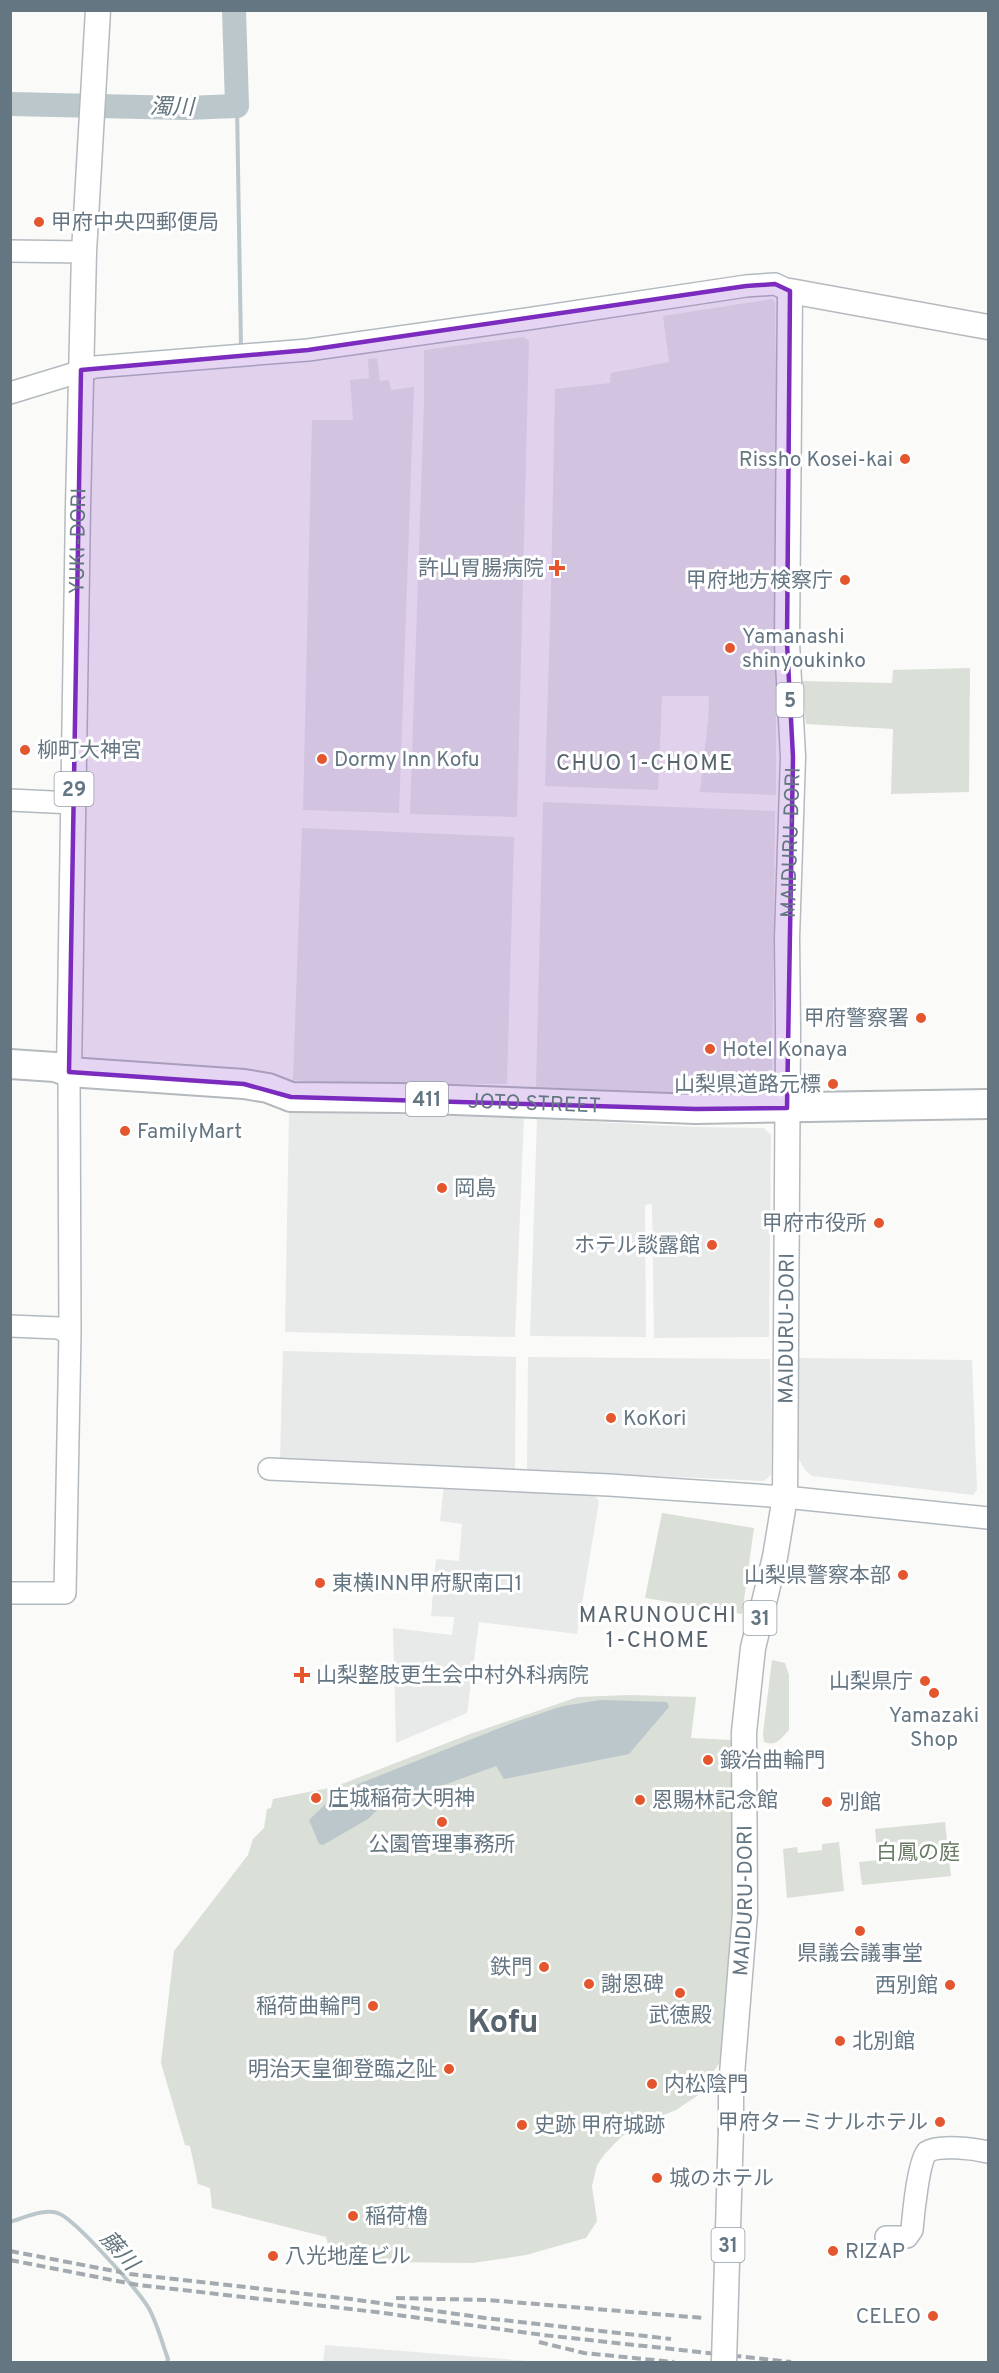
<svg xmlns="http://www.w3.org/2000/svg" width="999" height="2373" font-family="Overpass,'Noto Sans JP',sans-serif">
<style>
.built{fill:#e8e9e9}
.green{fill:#dadfd7}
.water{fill:#bbc7cb}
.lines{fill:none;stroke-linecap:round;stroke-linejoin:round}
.stream{stroke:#bbc7cb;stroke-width:4}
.river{stroke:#bbc7cb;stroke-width:24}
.secondary-casing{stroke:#b3babf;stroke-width:24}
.primary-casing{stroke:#b5babe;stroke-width:27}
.highway-casing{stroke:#b4b9bd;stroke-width:32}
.secondary{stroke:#fff;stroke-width:21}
.primary{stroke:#fff;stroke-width:24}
.highway{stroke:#fff;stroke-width:28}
.rail{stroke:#a2aab0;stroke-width:4;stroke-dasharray:9 4.5;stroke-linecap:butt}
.primary-bridge-casing{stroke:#b5babe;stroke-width:27;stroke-linecap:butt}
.primary-bridge{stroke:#fff;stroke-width:24}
.marked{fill:#7b2cbf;fill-opacity:0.2;stroke:#7b2cbf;stroke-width:4.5;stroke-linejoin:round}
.poi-dot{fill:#e4572e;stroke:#fff;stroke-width:2}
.labels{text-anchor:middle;stroke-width:6;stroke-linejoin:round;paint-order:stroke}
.shield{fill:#fff;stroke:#939fa8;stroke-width:1.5}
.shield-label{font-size:20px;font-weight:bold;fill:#657683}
.poi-label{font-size:21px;fill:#657683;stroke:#fff;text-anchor:start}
.street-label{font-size:21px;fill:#657683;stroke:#fff}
.park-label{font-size:21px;fill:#687a64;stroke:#fff}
.water-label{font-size:22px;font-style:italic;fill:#60757c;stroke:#fff}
.neighbourhood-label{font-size:22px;letter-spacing:1.5px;fill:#57646e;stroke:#fff}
.town-label{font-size:33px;font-weight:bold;fill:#57646e;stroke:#fff}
</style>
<rect width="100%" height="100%" fill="#fafaf8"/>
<path class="built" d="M 772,299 L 775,302 L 776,373 L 776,795 L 700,792 L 708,721 L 709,696 L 662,696 L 658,790 L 545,786 L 551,591 L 555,389 L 610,383 L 611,373 L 669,362 L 663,316 Z
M 524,337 L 529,341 L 517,817 L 410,814 L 424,402 L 424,350 Z
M 377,358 L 380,381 L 389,380 L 391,390 L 414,387 L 399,813 L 303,810 L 312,420 L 353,420 L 350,380 L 369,378 L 368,359 Z
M 543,802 L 775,811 L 772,1092 L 765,1096 L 536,1087 Z
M 302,828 L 514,837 L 507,1084 L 330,1083 L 293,1080 Z
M 289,1112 L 524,1117 L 515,1337 L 285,1332 Z
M 537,1119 L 695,1127 L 764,1128 L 771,1135 L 769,1337 L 654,1338 L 652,1204 L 645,1205 L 646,1337 L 530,1336 Z
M 283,1351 L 516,1357 L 515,1469 L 280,1459 Z
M 528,1357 L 770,1359 L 772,1428 L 771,1475 L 764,1481 L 527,1470 Z
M 798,1358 L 972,1360 L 977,1490 L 973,1495 L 812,1476 L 805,1470 L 795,1452 Z
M 444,1486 L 489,1491 L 594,1495 L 599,1501 L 577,1634 L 479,1622 L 467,1713 L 396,1743 L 393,1628 L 452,1635 L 454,1617 L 431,1616 L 436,1559 L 459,1561 L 462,1524 L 440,1521 Z
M 325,2345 L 528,2361 L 538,2362 L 323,2362 Z"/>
<path class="green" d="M 970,668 L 969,792 L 891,794 L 893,729 L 806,724 L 801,681 L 892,683 L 893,670 Z
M 662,1513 L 754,1528 L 742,1614 L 645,1598 Z
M 772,1660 L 785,1663 L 789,1675 L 789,1730 C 781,1738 777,1747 764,1742 L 763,1733 Z
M 630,1695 L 696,1697 L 691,1738 L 731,1740 L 734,1876 L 731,1937 L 720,2062 L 697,2096 L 676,2110 L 648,2121 L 621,2137 L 604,2155 L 597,2165 L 592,2186 L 597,2221 L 586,2238 L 526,2255 L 473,2263 L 386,2262 L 349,2255 L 328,2244 L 326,2237 L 212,2208 L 210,2188 L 198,2184 L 190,2146 L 185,2145 L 161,2063 L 174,1951 L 248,1855 L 253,1839 L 264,1828 L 267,1809 L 271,1808 L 273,1799 L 334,1787 L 470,1734 L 578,1697 Z
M 945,1822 L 951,1876 L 862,1885 L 859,1862 L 878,1860 L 875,1829 Z
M 839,1842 L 844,1891 L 787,1898 L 783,1849 L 797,1847 L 798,1853 L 822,1850 L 822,1844 Z"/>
<path class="water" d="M 601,1700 L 667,1702 L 669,1707 L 629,1754 L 504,1779 L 496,1766 L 378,1809 L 368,1819 L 323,1845 L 319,1844 L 309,1820 L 338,1792 L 515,1722 L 563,1706 Z"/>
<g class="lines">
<path class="stream" d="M 237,106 L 241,347
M 10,2222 C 24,2218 46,2207 60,2214 C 77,2222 137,2289 148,2307 C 157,2322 162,2343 168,2359 L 167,2362"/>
<path class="river" d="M 10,104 L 186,108 L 237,106 L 234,10"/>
<g class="secondary-casing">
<path id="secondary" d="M 10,251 L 84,252
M 10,393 L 95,367 L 308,350 L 527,319 L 746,286 L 775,284 L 790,291
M 10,800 L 73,803
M 10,1326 L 59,1328 L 70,1334
M 269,1469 L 609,1485 L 785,1497 L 988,1518
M 10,1593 L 65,1593 L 70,1334 L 69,1072
M 886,2237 L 907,2237 L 912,2230 C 913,2218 919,2157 927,2152 C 939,2144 975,2149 988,2152"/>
</g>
<g class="primary-casing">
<g id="primary">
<path id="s1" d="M 69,1072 L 78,507 L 84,252 L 98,10"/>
<path id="s2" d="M 731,2128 L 731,2087 L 745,1913 L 744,1732 L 753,1648 L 775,1557 L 785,1497 L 788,1030 L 787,938 L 793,757 L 787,643 L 790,291 L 988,327"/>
</g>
</g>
<g class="highway-casing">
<g id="highway">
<path id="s3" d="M 10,1064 L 55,1067 L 69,1072 L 244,1084 L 268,1088 L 291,1097 L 399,1098 L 696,1109 L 988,1104"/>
</g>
</g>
<use href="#secondary" class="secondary"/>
<use href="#primary" class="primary"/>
<use href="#highway" class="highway"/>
<path class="rail" d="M 10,2251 L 130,2274 L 351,2299 L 485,2318 L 671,2339
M 10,2260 L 138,2285 L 376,2312 L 543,2335 L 791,2362
M 396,2298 L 488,2300 L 704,2318
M 539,2342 L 584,2353 L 674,2362"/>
<g class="primary-bridge-casing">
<path id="primary-bridge" d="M 724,2362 L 731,2128"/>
</g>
<use href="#primary-bridge" class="primary-bridge"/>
</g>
<path class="marked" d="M 775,284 L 790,291 L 787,643 L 793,757 L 787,1108 L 696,1109 L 291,1097 L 244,1084 L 69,1072 L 81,370 L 308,350 L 746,286 Z"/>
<g class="poi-dot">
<circle cx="39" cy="222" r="6"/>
<circle cx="905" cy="459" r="6"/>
<path d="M554 559h6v6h6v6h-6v6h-6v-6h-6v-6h6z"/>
<circle cx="845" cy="580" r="6"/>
<circle cx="730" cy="648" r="6"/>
<circle cx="25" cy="750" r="6"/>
<circle cx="322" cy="759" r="6"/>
<circle cx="921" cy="1018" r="6"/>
<circle cx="710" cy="1049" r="6"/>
<circle cx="833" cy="1084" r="6"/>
<circle cx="125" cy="1131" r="6"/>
<circle cx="442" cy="1188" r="6"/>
<circle cx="879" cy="1223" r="6"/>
<circle cx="712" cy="1245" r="6"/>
<circle cx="611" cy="1418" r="6"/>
<circle cx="903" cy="1575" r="6"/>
<circle cx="320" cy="1583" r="6"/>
<path d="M299 1666h6v6h6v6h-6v6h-6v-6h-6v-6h6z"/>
<circle cx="925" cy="1681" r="6"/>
<circle cx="934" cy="1693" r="6"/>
<circle cx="708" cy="1760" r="6"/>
<circle cx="316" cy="1798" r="6"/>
<circle cx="640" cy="1800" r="6"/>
<circle cx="827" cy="1802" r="6"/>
<circle cx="442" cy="1822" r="6"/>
<circle cx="860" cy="1931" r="6"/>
<circle cx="544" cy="1967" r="6"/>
<circle cx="589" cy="1984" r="6"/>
<circle cx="950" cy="1985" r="6"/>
<circle cx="680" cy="1993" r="6"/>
<circle cx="373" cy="2006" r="6"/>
<circle cx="840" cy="2041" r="6"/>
<circle cx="449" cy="2069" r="6"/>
<circle cx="652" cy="2084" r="6"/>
<circle cx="940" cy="2122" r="6"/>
<circle cx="522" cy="2125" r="6"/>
<circle cx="657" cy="2178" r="6"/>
<circle cx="353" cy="2216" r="6"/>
<circle cx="833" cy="2251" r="6"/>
<circle cx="273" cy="2256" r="6"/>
<circle cx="933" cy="2316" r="6"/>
</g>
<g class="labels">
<g class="shield">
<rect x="776.5" y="683" width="27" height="34" rx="4.5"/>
<rect x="54.5" y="772" width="39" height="34" rx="4.5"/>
<rect x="406" y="1082" width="42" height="34" rx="4.5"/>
<rect x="743.5" y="1601" width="33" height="34" rx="4.5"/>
<rect x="711.5" y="2228" width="33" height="34" rx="4.5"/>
</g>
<g class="shield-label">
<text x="790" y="707">5</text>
<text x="74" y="796">29</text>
<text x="427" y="1106">411</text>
<text x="760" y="1625">31</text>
<text x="728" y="2252">31</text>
</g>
<g class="poi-label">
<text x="51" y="229">甲府中央四郵便局</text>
<text x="893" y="466" text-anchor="end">Rissho Kosei-kai</text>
<text x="544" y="575" text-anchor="end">許山胃腸病院</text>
<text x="833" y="587" text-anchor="end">甲府地方検察庁</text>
<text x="742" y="643">Yamanashi<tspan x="742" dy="24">shinyoukinko</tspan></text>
<text x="37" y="757">柳町大神宮</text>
<text x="334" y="766">Dormy Inn Kofu</text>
<text x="909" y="1025" text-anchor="end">甲府警察署</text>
<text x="722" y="1056">Hotel Konaya</text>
<text x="821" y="1091" text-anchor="end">山梨県道路元標</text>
<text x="137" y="1138">FamilyMart</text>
<text x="454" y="1195">岡島</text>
<text x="867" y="1230" text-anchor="end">甲府市役所</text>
<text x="700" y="1252" text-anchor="end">ホテル談露館</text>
<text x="623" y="1425">KoKori</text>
<text x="891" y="1582" text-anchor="end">山梨県警察本部</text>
<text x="332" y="1590">東横INN甲府駅南口1</text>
<text x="316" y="1682">山梨整肢更生会中村外科病院</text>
<text x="913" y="1688" text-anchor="end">山梨県庁</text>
<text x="934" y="1722" text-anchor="middle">Yamazaki<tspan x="934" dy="24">Shop</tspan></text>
<text x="720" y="1767">鍛冶曲輪門</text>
<text x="328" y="1805">庄城稲荷大明神</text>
<text x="652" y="1807">恩賜林記念館</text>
<text x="839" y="1809">別館</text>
<text x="442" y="1851" text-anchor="middle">公園管理事務所</text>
<text x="860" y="1960" text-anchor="middle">県議会議事堂</text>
<text x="532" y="1974" text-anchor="end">鉄門</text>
<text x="601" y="1991">謝恩碑</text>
<text x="938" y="1992" text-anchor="end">西別館</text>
<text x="361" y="2013" text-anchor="end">稲荷曲輪門</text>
<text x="680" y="2022" text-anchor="middle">武徳殿</text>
<text x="852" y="2048">北別館</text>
<text x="437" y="2076" text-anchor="end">明治天皇御登臨之阯</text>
<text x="664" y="2091">内松陰門</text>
<text x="928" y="2129" text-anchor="end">甲府ターミナルホテル</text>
<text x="534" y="2132">史跡 甲府城跡</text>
<text x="669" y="2185">城のホテル</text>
<text x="365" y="2223">稲荷櫓</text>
<text x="845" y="2258">RIZAP</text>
<text x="285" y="2263">八光地産ビル</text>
<text x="921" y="2323" text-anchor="end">CELEO</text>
</g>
<g class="street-label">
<text dy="7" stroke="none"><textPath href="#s1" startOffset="531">YUKI-DORI</textPath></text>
<text dy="7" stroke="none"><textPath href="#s2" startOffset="1290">MAIDURU-DORI</textPath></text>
<text dy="7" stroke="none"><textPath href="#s3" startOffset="528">JOTO STREET</textPath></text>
<text dy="7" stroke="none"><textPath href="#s2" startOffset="804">MAIDURU-DORI</textPath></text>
<text dy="7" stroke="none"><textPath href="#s2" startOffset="228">MAIDURU-DORI</textPath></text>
</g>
<g class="park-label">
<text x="918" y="1859">白鳳の庭</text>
</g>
<g class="water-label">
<text transform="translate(172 106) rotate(1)" y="8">濁川</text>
<text transform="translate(120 2250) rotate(48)" y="8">藤川</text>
</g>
<g class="neighbourhood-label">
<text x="645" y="770">CHUO 1-CHOME</text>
<text x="658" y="1622">MARUNOUCHI<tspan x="658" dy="25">1-CHOME</tspan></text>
</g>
<g class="town-label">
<text x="503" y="2032">Kofu</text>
</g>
</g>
<rect width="999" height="2373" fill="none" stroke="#657683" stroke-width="24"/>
</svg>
